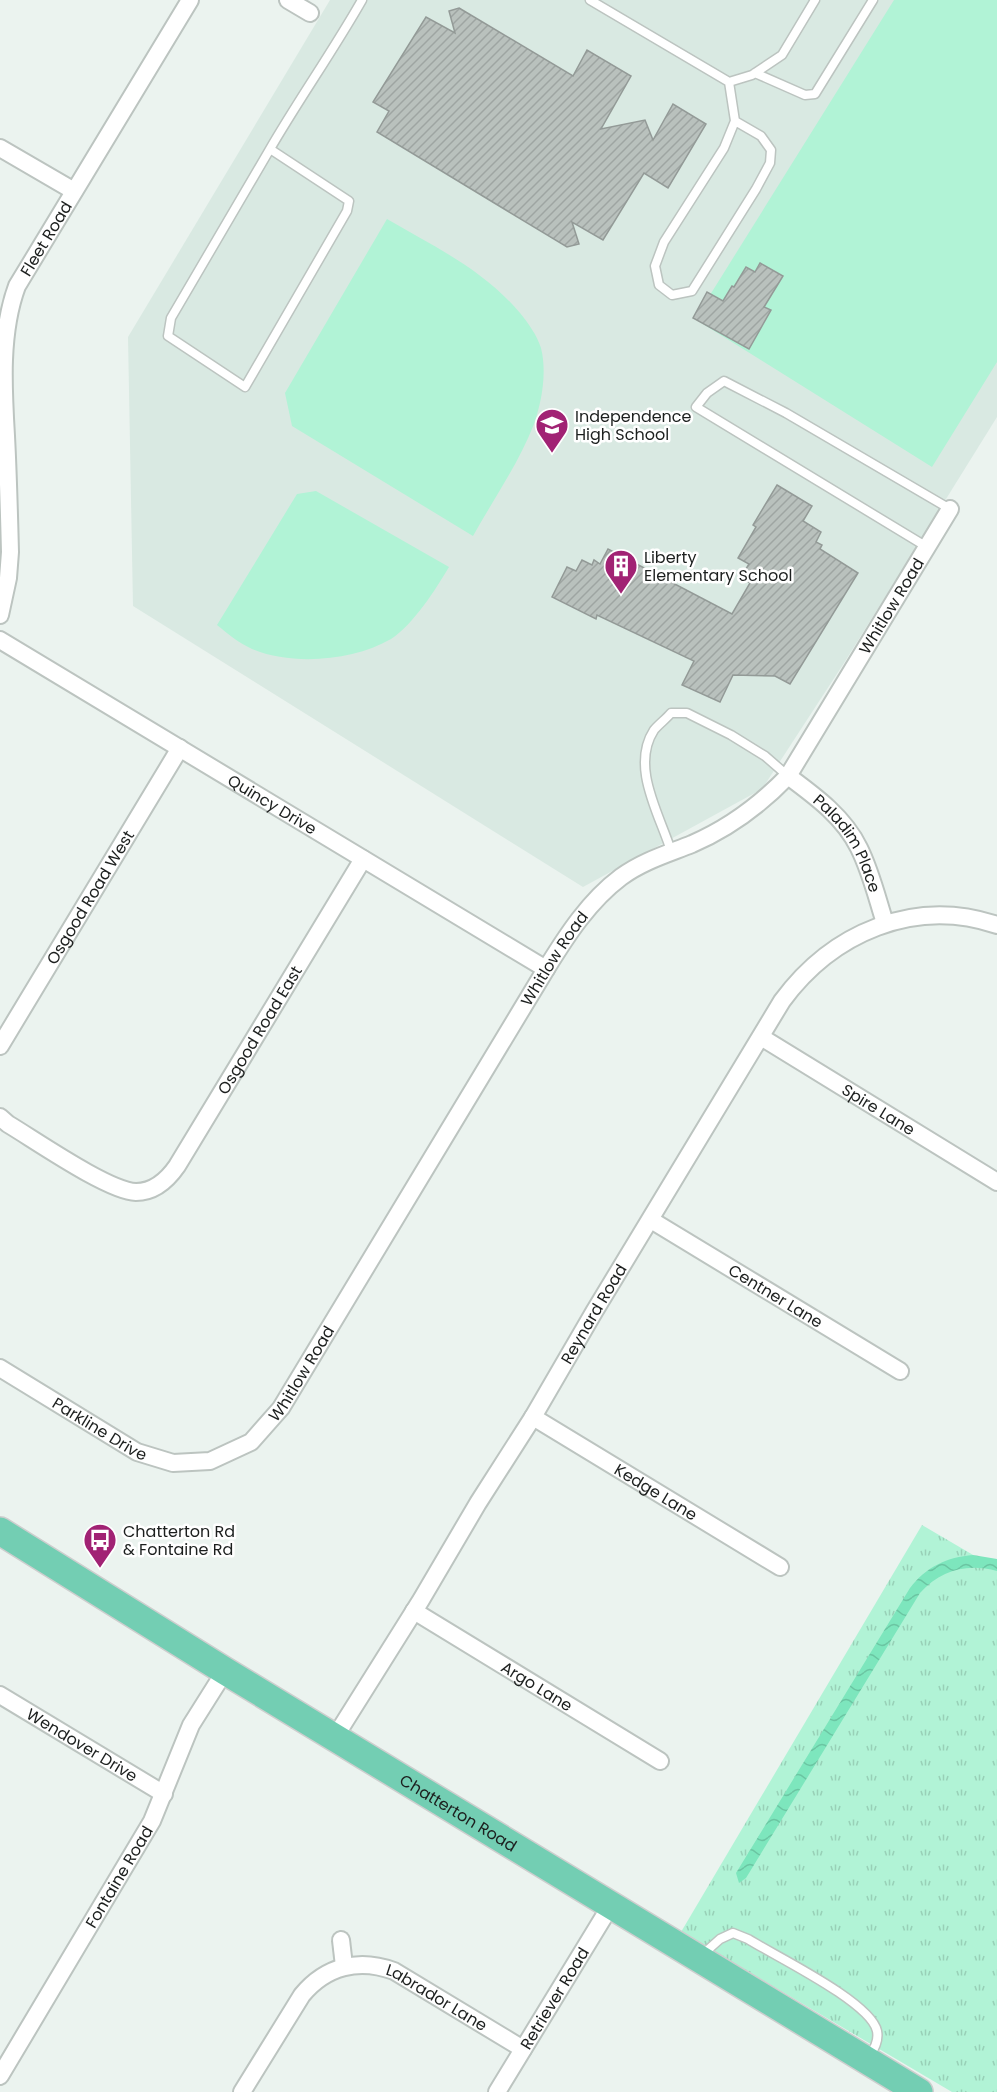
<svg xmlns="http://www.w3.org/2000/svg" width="997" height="2092" font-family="Poppins,sans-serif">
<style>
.built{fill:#d9e9e2}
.grass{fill:url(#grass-tufts)}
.green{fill:#b1f3d6}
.water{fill:url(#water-waves)}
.building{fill:url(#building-hatch);stroke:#939a97;stroke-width:1.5}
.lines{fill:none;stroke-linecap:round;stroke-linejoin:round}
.service-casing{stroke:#bcc4c0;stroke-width:11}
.minor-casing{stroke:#bcc4c0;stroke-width:20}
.primary-casing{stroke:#cdcece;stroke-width:30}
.service{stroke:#fff;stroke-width:8}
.minor{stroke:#fff;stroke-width:16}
.primary{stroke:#73ceb3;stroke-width:27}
.labels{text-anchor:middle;stroke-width:5;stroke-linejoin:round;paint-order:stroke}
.street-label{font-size:16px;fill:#1c1f1e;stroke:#fff}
.poi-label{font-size:16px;fill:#1c1f1e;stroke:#fff;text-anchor:start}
</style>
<defs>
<pattern id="grass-tufts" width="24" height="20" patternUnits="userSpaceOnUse" patternTransform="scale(1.5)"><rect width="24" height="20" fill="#b1f3d6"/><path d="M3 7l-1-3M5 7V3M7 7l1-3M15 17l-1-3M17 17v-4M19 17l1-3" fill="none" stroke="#98d0b7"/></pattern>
<pattern id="water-waves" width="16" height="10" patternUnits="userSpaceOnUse" patternTransform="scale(1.5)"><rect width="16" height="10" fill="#7de6bd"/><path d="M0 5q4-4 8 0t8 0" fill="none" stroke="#6bc5a2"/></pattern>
<pattern id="building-hatch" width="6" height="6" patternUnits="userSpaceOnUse" patternTransform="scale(1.5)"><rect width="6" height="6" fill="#b9c1bd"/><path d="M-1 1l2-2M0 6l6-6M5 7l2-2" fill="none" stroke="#9ea5a2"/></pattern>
</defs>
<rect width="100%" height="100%" fill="#ebf3ef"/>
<path class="built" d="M 330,0 L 997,0 L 997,417 L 844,663 L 762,789 L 583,887 L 133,606 L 128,337 Z"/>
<path class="grass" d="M 922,1525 L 997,1569 L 997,2092 L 952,2092 L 681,1932 Z"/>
<path class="green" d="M 894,0 L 997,0 L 997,362 L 932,467 L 695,319 Z
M 387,219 C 435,247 484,270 520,313 C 528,323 537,335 541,348 C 547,372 542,401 534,424 C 519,463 493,500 473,536 L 292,426 L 285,393 Z
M 316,491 L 449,567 C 436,589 413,625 391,639 C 353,661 292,666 252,649 C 239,643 228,634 217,625 L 297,494 Z"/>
<path class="water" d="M 973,1555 L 997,1559 L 997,1571 C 967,1563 941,1570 920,1593 L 746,1878 L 739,1883 L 736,1873 L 910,1588 C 926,1567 947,1557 973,1555 Z"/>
<path class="building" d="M 459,8 L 573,76 L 587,50 L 631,76 L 601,129 L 645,120 L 653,140 L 673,104 L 706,124 L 668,188 L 644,173 L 603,240 L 572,222 L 579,244 L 567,247 L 377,132 L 389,111 L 373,102 L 426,17 L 455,33 L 449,11 Z
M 760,263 L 783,276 L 764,307 L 771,310 L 749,349 L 693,318 L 707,292 L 723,301 L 732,286 L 734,287 L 746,267 L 755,272 Z
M 777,485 L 812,506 L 803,521 L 821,532 L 816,542 L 822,545 L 820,549 L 858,573 L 790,684 L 775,676 L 733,675 L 720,702 L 682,685 L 694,661 L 597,615 L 596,619 L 552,597 L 567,567 L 576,571 L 582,560 L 592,565 L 594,560 L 600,564 L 608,549 L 732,614 L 750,583 L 741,577 L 749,564 L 738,558 L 756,527 L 753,525 Z"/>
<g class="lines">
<g class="service-casing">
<path id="service" d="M 590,0 L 729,82 L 752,75 L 782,55 L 815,0
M 755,73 L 805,95 L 815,94 L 873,0
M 729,82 L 735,121 L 724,148 L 664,242 L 655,266 L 659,285 L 672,295 L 692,291 L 756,189 L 770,163 L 771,150 L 761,136 L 735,121
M 270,149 L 349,201 L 347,211 L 245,387 L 168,336 L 171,318 L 270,149 C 299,99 333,51 362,0
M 927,547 L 696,407 L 707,393 L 724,381 L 786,413 L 950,509
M 671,851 C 660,815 630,767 654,730 C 659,724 666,719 671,713 L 687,713 L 731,735 L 765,756 L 788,776
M 701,1956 L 720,1939 L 733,1933 L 748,1939 C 775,1956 871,2002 877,2031 C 879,2041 874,2049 869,2057"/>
</g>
<g class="minor-casing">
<g id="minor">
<path d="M 288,0 L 310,13"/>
<path d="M 0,148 L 74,191"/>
<path id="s1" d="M 0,615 L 8,578 L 10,552 C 9,513 8,474 6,436 C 3,386 0,332 17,286 L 190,0"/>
<path id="s2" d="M 0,640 L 546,969"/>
<path id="s3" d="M 788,776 C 815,796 844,817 859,848 C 871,872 877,898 885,923"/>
<path id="s4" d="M 761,1037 L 997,1182"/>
<path id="s5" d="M 0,1046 L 180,748"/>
<path id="s6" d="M 0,1117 L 8,1124 C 35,1140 108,1191 136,1192 C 154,1192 168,1179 177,1166 L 363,859"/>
<path id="s7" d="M 651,1220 L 900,1371"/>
<path id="s8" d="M 0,1368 L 137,1452 L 173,1463 L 210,1461 L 251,1442 L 281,1408 L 546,969 C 567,935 589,901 621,877 C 643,861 667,854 692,844 C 729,828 760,805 788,776 L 950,509"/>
<path id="s9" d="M 533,1417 L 780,1567"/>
<path id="s10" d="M 414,1611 L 660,1761"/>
<path id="s11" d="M 0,1695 L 164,1794"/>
<path id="s12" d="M 335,1737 L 421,1600 L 478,1503 L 533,1417 L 594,1312 L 782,1001 C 832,933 914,897 997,925"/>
<path d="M 341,1940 L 344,1966"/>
<path id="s13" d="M 0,2076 L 152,1821 L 191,1725 L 225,1671"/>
<path id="s14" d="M 242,2092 L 302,1995 C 326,1966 359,1958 394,1971 L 523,2049"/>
<path id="s15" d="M 497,2092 L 611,1905"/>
</g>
</g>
<g class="primary-casing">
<g id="primary">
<path id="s16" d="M 0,1531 L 225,1671 L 919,2092"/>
</g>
</g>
<use href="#service" class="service"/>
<use href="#minor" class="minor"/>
<use href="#primary" class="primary"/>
</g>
<defs>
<g id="school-pin" transform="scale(1.725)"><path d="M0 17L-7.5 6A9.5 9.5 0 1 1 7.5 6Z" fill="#a12274" stroke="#fff"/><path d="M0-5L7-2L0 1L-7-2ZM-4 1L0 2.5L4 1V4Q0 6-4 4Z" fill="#fff"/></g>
<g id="building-pin" transform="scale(1.725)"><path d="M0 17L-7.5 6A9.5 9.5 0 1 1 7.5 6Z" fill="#a12274" stroke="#fff"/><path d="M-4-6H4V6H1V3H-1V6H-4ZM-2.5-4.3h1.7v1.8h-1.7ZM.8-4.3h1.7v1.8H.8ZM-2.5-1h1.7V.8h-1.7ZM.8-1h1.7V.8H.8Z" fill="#fff"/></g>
<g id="bus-pin" transform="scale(1.725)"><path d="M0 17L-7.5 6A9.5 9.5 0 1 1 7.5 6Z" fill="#a12274" stroke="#fff"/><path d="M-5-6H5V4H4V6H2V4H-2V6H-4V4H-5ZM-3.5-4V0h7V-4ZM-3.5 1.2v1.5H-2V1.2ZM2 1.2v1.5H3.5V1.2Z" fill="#fff"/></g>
</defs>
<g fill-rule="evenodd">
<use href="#school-pin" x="552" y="425"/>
<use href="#building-pin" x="621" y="566"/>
<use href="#bus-pin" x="100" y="1540"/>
</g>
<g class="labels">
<g class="street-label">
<text dy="6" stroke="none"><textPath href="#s1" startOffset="387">Fleet Road</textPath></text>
<text dy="6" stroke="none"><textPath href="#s8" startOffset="1354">Whitlow Road</textPath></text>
<text dy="6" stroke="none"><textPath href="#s2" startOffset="318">Quincy Drive</textPath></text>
<text dy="6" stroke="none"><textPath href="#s3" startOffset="92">Paladim Place</textPath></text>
<text dy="6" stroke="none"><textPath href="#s5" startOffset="174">Osgood Road West</textPath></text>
<text dy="6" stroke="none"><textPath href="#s8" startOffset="852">Whitlow Road</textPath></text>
<text dy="6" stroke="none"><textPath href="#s6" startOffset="366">Osgood Road East</textPath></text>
<text dy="6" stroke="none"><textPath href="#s4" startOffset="138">Spire Lane</textPath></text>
<text dy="6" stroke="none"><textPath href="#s7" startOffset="146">Centner Lane</textPath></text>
<text dy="6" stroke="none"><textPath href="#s12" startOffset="496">Reynard Road</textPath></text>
<text dy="6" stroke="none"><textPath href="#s8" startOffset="366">Whitlow Road</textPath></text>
<text dy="6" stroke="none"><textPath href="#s8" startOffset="117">Parkline Drive</textPath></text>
<text dy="6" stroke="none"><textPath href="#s9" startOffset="144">Kedge Lane</textPath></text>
<text dy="6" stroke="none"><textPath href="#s10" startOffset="144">Argo Lane</textPath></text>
<text dy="6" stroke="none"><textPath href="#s11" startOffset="96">Wendover Drive</textPath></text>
<text dy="6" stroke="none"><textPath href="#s16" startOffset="538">Chatterton Road</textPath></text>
<text dy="6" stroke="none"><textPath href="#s13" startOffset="232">Fontaine Road</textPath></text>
<text dy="6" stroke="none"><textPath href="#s14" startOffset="266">Labrador Lane</textPath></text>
<text dy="6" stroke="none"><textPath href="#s15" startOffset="110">Retriever Road</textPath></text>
</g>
<g class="poi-label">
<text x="575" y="422">Independence<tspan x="575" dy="18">High School</tspan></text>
<text x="644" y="563">Liberty<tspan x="644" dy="18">Elementary School</tspan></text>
<text x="123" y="1537">Chatterton Rd<tspan x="123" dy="18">&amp; Fontaine Rd</tspan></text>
</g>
</g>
</svg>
